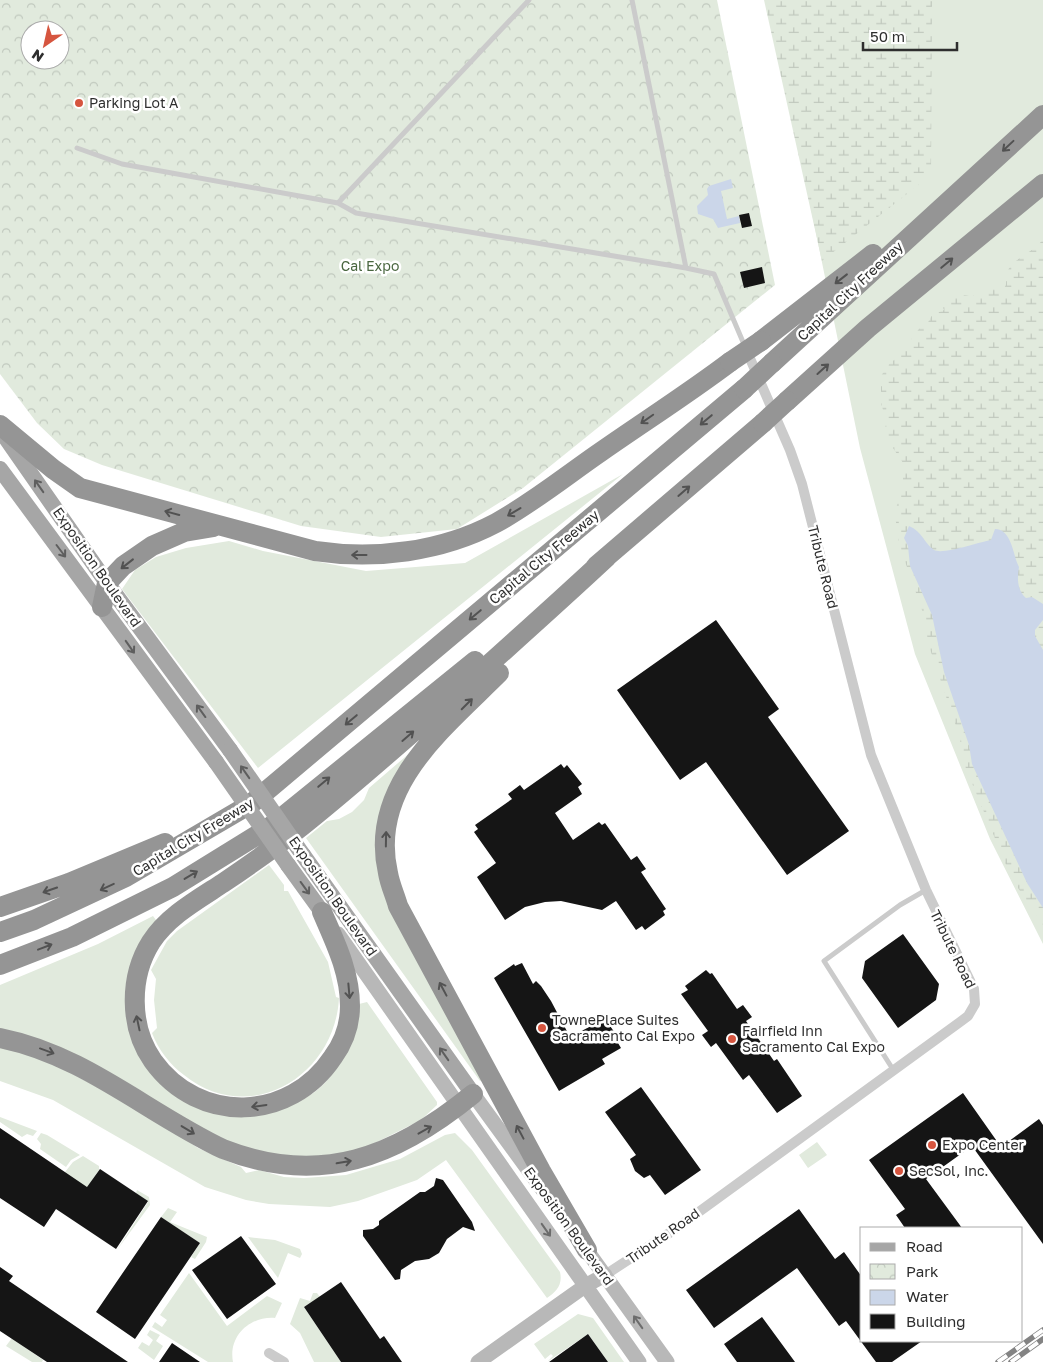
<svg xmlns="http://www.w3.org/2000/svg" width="1043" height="1362" font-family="'Golos Text',sans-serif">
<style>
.green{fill:#e1eadd}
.wetland{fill:url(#wetland-marsh)}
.park{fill:url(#park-crowns);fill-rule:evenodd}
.water{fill:#cbd6e9}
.building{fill:#151515}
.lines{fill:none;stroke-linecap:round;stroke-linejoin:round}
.lane{stroke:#cbcbcb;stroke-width:5}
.street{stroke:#cbcbcb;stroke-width:10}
.secondary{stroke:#b8b8b8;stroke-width:15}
.primary{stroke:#a6a6a6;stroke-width:16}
.highway{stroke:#959595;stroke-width:20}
.rail-casing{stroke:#838383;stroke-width:5.5}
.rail{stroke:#fff;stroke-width:4;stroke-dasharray:11;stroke-linecap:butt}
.primary-bridge{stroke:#a6a6a6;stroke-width:16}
.highway-bridge{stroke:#959595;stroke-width:20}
.oneway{stroke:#525252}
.oneway2{stroke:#5e5e5e}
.oneway3{stroke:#6c6c6c}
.poi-dot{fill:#d6553f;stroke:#fff;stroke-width:2}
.labels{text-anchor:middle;stroke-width:5;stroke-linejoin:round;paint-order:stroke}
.poi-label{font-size:14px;fill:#2e2e2e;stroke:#fff;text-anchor:start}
.park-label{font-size:14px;fill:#49663f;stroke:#fff}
.street-label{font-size:14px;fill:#2e2e2e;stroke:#fff}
</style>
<defs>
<pattern id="wetland-marsh" width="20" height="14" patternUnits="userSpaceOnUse" patternTransform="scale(1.25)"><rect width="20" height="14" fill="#e1eadd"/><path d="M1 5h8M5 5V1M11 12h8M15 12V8" fill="none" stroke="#c1c9be"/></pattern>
<pattern id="park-crowns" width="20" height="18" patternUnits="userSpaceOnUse" patternTransform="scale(1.25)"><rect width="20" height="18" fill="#e1eadd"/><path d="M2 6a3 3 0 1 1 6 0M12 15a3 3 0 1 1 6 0" fill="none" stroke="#c1c9be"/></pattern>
</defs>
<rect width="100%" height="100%" fill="#fff"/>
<path class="green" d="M 765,0 L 1043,0 L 1043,944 L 990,839 L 915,654 L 860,448 L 809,199 Z
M 623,474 L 258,768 L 122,589 L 135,570 L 156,557 L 186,548 L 229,541 L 263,551 L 366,571 L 465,563 Z
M 419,745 L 378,832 L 482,1080 L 480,1081 L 306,838 L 327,821 L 339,819 L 352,812 L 364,800 L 369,788 Z
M 269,865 L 284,885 L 284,891 L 288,891 L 328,962 L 336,997 L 339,998 C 335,1076 250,1128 184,1075 C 170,1065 158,1049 152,1033 L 157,1028 L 154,1000 L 156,979 L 151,970 L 167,941 L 177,931 Z
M 153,916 L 156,920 L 135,954 L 152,1074 L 266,1114 C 291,1107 322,1094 335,1069 C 346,1050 352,1025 359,1004 L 367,1002 L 437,1102 L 437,1105 L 421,1120 L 357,1152 L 314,1159 L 245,1151 L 0,1032 L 0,985 L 98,944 Z
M 0,1046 L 43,1058 L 142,1111 L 198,1148 L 241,1167 L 246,1173 L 259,1170 L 284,1177 L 304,1178 L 346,1175 L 400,1159 L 445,1135 L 455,1133 L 472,1150 L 560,1272 C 563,1285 556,1292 547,1298 L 446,1160 L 417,1180 L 358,1201 L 330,1207 L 269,1204 L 246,1200 L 205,1187 L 53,1100 L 0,1081 Z
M 0,1117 L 37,1131 L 33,1136 L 27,1134 L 22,1137 L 0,1122 Z
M 41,1133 L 47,1135 L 80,1155 L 71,1160 L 66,1167 L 40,1149 L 41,1144 L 37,1139 Z
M 817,1142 L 827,1155 L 808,1168 L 799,1155 Z
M 83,1156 L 99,1166 L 99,1170 L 70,1213 L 65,1172 L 73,1162 Z
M 137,1190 L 149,1197 L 150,1205 L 117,1250 L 148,1202 L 136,1193 Z
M 168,1208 L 177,1212 L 170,1222 L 207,1237 L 206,1242 L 195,1259 L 191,1257 L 200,1243 L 161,1217 Z
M 248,1237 L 275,1240 L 300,1249 L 302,1254 L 300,1258 L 288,1253 L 278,1278 Z
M 189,1273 L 227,1326 L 267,1296 L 282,1303 L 275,1318 C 250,1316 228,1336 233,1362 L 208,1362 L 152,1327 L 155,1322 L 162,1327 L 167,1320 L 160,1315 Z
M 313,1293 L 317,1293 L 320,1297 L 304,1307 L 341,1362 L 314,1362 L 300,1333 L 290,1324 L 300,1298 L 310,1301 Z
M 578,1314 L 593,1318 L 624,1362 L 608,1362 L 588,1334 L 547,1362 L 553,1356 L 551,1354 L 545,1359 L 534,1344 Z
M 150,1330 L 160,1335 L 156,1341 L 163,1346 L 154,1360 L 138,1348 L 142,1342 L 149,1346 L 153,1340 L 147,1335 Z
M 12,1338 L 43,1360 L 42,1362 L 32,1362 L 6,1346 Z"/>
<path class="wetland" d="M 764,0 L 932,0 L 931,175 L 822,261 Z
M 1043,239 L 1043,925 L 1012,879 L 966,769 L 959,735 L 929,646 L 923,613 L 899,544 L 895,515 L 899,495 L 903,489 L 903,463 L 885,436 L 886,420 L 881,403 L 881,376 L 889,364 L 909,348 L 912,337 L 920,328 L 925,328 L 932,315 L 944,310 L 942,305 C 950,294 960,293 972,297 C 980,290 992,287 1002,290 C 1010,284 1003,279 1007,272 C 1015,256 1034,253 1043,239 Z"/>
<path class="park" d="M 0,0 L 717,0 L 775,285 L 523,488 L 457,529 L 381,537 L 301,526 L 102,465 L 64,449 L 37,423 L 0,374 ZM 30,30 L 60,30 L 60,60 L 30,60 Z"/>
<path class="water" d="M 731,179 L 733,188 L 721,191 L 727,219 L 739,216 L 740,223 L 718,228 L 713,219 L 698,214 L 697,206 L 708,195 L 707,189 L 709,186 Z
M 909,526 C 922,531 924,543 934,550 C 943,555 979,542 991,540 L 995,529 C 1012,529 1013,556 1019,567 C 1017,578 1017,590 1026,598 L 1032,597 L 1043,604 L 1043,620 L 1035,630 L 1035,636 L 1043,650 L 1043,908 L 1027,883 L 972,764 L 969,745 L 944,672 L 932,615 L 910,566 L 908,546 L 904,538 Z"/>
<path class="building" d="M 749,213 L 752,226 L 742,228 L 739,215 Z
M 762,267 L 765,283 L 744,288 L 740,272 Z
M 716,620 L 779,709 L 768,717 L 849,831 L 787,875 L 706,762 L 680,780 L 617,690 Z
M 561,764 L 564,768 L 567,765 L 582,784 L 578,787 L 582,794 L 555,813 L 573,840 L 599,822 L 602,825 L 605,823 L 631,860 L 637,856 L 646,869 L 641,872 L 666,909 L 663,911 L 665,915 L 645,930 L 642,926 L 636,930 L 616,901 L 602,910 L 561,901 L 545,902 L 525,907 L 505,920 L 477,877 L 496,863 L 474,832 L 478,829 L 475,825 L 512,799 L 508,794 L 520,785 L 524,790 Z
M 903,934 L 939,984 L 936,1000 L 898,1028 L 862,978 L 865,961 Z
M 522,963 L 533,984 L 536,981 L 541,986 L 551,1001 L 570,1037 L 593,1025 L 607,1021 L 620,1041 L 618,1043 L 621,1048 L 602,1059 L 605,1064 L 559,1091 L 494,978 L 514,964 L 515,966 Z
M 706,970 L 710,974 L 712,973 L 737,1009 L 743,1005 L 752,1017 L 746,1021 L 774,1061 L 777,1059 L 802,1096 L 777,1113 L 749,1075 L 743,1080 L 716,1043 L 711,1047 L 702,1035 L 708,1031 L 681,994 L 688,990 L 685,986 Z
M 641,1087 L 701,1170 L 665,1195 L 650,1175 L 644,1178 L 635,1171 L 630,1159 L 636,1155 L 605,1112 Z
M 963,1093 L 1001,1147 L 1039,1119 L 1043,1125 L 1043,1244 L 972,1146 L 926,1179 L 962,1228 L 905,1228 L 896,1215 L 905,1209 L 869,1160 Z
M 0,1128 L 87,1187 L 100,1169 L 148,1201 L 116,1249 L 56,1209 L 44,1227 L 0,1198 Z
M 436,1178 L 443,1180 L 472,1222 L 475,1231 L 463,1227 L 447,1239 L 439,1253 L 429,1259 L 415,1261 L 401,1270 L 400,1279 L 395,1280 L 363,1236 L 363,1230 L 373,1229 L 379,1225 L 379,1221 L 420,1192 L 425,1192 L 434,1186 Z
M 799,1209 L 835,1259 L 844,1252 L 862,1277 L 862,1341 L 922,1341 L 892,1362 L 876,1362 L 846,1321 L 839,1326 L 797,1268 L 714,1328 L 686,1290 Z
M 161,1217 L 200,1243 L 135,1339 L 96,1312 Z
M 241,1236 L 276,1284 L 227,1319 L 192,1270 Z
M 0,1267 L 13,1276 L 9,1281 L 128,1362 L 47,1362 L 0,1331 Z
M 341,1282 L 380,1339 L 384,1336 L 402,1362 L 341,1362 L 304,1307 Z
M 762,1317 L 795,1362 L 737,1362 L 724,1344 Z
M 588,1334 L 608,1362 L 549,1362 Z
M 172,1343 L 200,1362 L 159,1362 Z"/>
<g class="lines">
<path class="lane" d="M 632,0 L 686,268 L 714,274 L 743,342
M 77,148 L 122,164 L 338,203 L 356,213 L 686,268
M 338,203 L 529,0
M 894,1071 L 824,961 L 900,905 L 926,890"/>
<path class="street" d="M 605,1275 L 674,1230 L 960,1022 L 968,1016 L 975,1004 L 974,989 L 926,890 L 871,755 L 802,484 L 790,450 L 745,347
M 269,1353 L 284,1362"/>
<path class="secondary" d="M 338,934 L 639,1362
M 473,1094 L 543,1190
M 580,1241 L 667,1362
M 478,1362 L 585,1286 L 605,1275"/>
<path class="primary" d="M 1,431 L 107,583 L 230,750
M 0,469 L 216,762
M 303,855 L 473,1094
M 288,865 L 322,912"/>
<path class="highway" d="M 761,341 L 873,254
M 772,363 L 1043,115
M 787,401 L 868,328 L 1043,184
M 0,425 L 53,469 L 80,488 L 315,551 C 375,560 441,552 496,523 C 534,502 567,475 602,451 C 645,421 689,393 730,362
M 596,566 L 763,423
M 102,607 L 107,583 L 123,566 L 152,546 L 184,532 L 214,527
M 499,673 C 444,728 368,786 388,873 C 390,885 395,895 398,906 L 541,1171 L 587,1250
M 0,907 L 69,883 L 165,843
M 322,912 C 335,942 350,972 350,1006 C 350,1024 344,1042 333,1057 C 290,1122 199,1125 153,1061 C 129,1027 129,977 151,942 C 168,916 197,900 223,883 C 251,864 280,844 307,822 C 348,789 388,754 428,719 C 488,665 548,612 607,557
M 0,932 L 34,920 L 126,877 L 252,803 L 744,389
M 0,965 L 72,937 L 173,887 L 270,827 L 475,661
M 0,1038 C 85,1055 147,1113 223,1149 C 320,1187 396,1157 473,1094"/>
<g class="rail-casing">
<path id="rail" d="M 998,1362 L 1043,1330
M 1011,1362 L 1043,1339"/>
</g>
<use href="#rail" class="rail"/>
<path class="primary-bridge" d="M 230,750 L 303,855
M 216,762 L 288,865"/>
<path class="highway-bridge" d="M 730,362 L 761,341
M 744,389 L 772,363
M 763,423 L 787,401"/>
</g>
<defs><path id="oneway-shaft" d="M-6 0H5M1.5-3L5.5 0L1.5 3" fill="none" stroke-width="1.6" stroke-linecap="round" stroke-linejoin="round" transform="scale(1.25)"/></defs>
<g class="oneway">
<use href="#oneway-shaft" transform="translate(1008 146) rotate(137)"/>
<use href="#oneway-shaft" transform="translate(947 263) rotate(-40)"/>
<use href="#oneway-shaft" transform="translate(841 279) rotate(142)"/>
<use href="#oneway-shaft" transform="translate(823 369) rotate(-42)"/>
<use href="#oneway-shaft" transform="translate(647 419) rotate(145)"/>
<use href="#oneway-shaft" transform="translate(706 420) rotate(140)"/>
<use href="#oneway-shaft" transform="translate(684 491) rotate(-41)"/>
<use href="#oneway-shaft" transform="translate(514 512) rotate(149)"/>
<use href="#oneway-shaft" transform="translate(172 513) rotate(-165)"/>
<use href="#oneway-shaft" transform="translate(359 555) rotate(-180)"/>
<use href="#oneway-shaft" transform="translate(127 564) rotate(142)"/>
<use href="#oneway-shaft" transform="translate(475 615) rotate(140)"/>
<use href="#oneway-shaft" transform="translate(467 704) rotate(-45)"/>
<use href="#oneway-shaft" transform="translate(351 720) rotate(140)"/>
<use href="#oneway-shaft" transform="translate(408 736) rotate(-41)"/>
<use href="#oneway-shaft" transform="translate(324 782) rotate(-40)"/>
<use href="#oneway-shaft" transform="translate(386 839) rotate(-89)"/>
<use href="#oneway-shaft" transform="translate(191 875) rotate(-31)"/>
<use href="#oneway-shaft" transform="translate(107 887) rotate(155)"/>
<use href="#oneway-shaft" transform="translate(50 890) rotate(161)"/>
<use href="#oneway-shaft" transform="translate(45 947) rotate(-21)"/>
<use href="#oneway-shaft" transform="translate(443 989) rotate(-118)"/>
<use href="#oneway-shaft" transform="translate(349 991) rotate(85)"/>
<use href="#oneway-shaft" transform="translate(138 1023) rotate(-102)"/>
<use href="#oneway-shaft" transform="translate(47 1051) rotate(20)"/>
<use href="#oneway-shaft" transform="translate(259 1106) rotate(172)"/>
<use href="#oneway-shaft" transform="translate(188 1130) rotate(31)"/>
<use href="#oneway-shaft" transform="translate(425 1130) rotate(-29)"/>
<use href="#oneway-shaft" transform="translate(520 1132) rotate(-118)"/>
<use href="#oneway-shaft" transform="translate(344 1162) rotate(-10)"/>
</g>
<g class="oneway2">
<use href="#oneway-shaft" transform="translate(39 486) rotate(-125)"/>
<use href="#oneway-shaft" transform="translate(61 551) rotate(53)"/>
<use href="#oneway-shaft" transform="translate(130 647) rotate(55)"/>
<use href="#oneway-shaft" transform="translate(201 711) rotate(-126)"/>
<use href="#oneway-shaft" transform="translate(245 772) rotate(-125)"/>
<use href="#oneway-shaft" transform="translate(305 888) rotate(54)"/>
<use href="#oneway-shaft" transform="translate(444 1054) rotate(-125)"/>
</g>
<g class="oneway3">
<use href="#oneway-shaft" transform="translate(546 1230) rotate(55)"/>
<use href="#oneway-shaft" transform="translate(638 1322) rotate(-125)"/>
</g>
<g class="poi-dot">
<circle cx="79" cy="103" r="5"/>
<circle cx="542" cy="1028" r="5"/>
<circle cx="732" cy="1039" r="5"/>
<circle cx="932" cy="1145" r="5"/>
<circle cx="899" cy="1171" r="5"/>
</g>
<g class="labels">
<g class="poi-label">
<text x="89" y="108">Parking Lot A</text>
<text x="552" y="1025">TownePlace Suites<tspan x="552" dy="16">Sacramento Cal Expo</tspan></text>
<text x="742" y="1036">Fairfield Inn<tspan x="742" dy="16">Sacramento Cal Expo</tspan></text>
<text x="942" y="1150">Expo Center</text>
<text x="909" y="1176">SecSol, Inc.</text>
</g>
<g class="park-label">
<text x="370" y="271">Cal Expo</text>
</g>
<g class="street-label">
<text transform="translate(850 291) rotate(-43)" y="5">Capital City Freeway</text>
<text transform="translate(544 557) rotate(-40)" y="5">Capital City Freeway</text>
<text transform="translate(97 567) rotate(55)" y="5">Exposition Boulevard</text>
<text transform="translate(823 567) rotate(76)" y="5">Tribute Road</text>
<text transform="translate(193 837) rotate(-31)" y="5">Capital City Freeway</text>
<text transform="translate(333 896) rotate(55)" y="5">Exposition Boulevard</text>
<text transform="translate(953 949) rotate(64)" y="5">Tribute Road</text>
<text transform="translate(569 1226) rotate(54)" y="5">Exposition Boulevard</text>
<text transform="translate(663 1236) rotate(-35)" y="5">Tribute Road</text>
</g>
</g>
<rect x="860" y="1227" width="162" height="115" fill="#ffffff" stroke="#ababab"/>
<rect x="870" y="1243" width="25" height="8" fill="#a6a6a6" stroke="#ababab"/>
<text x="906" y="1252" font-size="15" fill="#2e2e2e">Road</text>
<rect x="870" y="1264" width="25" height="15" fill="url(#park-crowns)" stroke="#ababab"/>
<text x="906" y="1277" font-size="15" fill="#2e2e2e">Park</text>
<rect x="870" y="1290" width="25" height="15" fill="#cbd6e9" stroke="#ababab"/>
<text x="906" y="1302" font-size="15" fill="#2e2e2e">Water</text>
<rect x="870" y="1314" width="25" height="15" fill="#151515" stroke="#ababab"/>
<text x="906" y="1327" font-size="15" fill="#2e2e2e">Building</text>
<g transform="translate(45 45) rotate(214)"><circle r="24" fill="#ffffff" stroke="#ababab"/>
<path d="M0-4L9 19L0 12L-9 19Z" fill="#d6553f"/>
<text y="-8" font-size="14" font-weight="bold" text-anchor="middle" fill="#2e2e2e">N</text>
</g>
<path d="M863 42v8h94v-8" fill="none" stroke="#2e2e2e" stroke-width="2.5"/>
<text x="870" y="42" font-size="15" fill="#2e2e2e" stroke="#ffffff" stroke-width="4" paint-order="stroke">50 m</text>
</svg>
